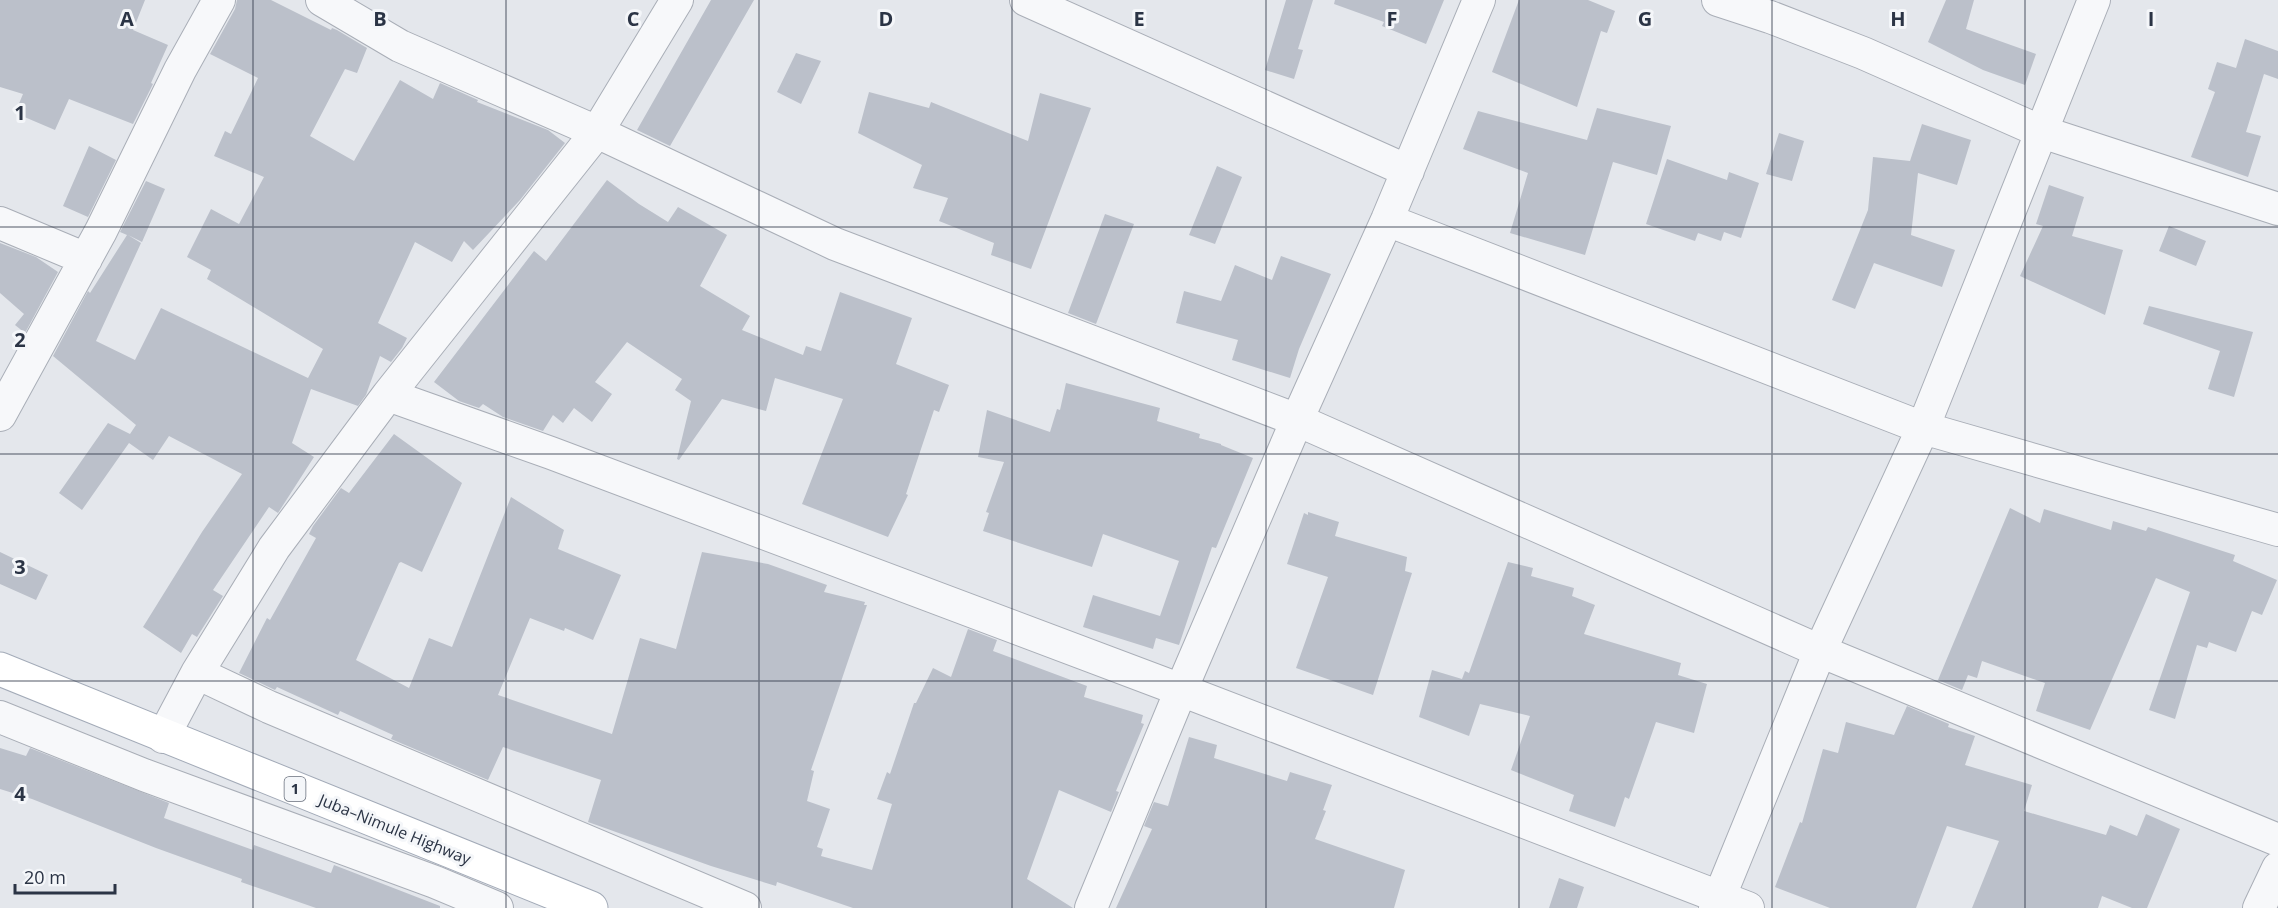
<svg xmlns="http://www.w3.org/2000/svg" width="2278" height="908" font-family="'Open Sans',sans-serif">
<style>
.building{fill:#bbc0ca}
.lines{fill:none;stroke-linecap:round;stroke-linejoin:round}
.minor-casing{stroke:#a9aeb7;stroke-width:34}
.primary-casing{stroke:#a3abb8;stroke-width:35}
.minor{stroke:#f7f8fa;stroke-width:32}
.primary{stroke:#fff;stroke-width:33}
.grid{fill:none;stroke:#2b3445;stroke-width:1.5;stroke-opacity:0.55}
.labels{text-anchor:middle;stroke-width:6;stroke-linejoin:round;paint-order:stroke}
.shield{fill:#f4f6f9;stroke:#676e7b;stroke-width:1.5}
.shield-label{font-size:15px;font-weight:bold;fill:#2b3445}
.street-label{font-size:16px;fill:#2b3445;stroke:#f4f6f9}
.grid-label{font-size:20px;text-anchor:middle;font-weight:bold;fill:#2b3445;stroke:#f4f6f9;stroke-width:6;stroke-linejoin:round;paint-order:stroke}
</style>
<rect width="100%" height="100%" fill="#e4e7ec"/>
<path class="building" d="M 0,0 L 145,0 L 133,30 L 168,45 L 151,83 L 153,84 L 133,124 L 69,99 L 55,130 L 15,113 L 23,94 L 0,87 Z
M 237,0 L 271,0 L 331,30 L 332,28 L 337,30 L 367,48 L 357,73 L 345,69 L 310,136 L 354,161 L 400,80 L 433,99 L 440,83 L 478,100 L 477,102 L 548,130 L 565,143 L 520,200 L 473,250 L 464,241 L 452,262 L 415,242 L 378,323 L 407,338 L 402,348 L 391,362 L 380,356 L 366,395 L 358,406 L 311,389 L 292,443 L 314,457 L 278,513 L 269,507 L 213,590 L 223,596 L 197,637 L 192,634 L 181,653 L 143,627 L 202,532 L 242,474 L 169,436 L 153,460 L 129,443 L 82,510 L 59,493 L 108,423 L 130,434 L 136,425 L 53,356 L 88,291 L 90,293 L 127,235 L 120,232 L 146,181 L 165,189 L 142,242 L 128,235 L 141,243 L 96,341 L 135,360 L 161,308 L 308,378 L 323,349 L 207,279 L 211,270 L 187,257 L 211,209 L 239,224 L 264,177 L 214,156 L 225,131 L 231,134 L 258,78 L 210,54 L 235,9 Z
M 711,0 L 754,0 L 670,146 L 637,130 Z
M 1286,0 L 1313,0 L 1298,49 L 1303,50 L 1294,79 L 1265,70 Z
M 1335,0 L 1444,0 L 1426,44 L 1382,26 L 1384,22 L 1334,4 Z
M 1519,0 L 1588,0 L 1615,11 L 1607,33 L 1601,31 L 1577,107 L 1492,72 Z
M 1946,0 L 1974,0 L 1966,29 L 2036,54 L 2025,85 L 1983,70 L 1928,42 Z
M 2245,39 L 2278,51 L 2278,79 L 2264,74 L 2246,132 L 2261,136 L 2248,177 L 2191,157 L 2215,92 L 2208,89 L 2217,62 L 2236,68 Z
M 796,53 L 821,61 L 801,104 L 777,92 Z
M 869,92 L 929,108 L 931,102 L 1028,141 L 1040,93 L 1091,108 L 1031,269 L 991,255 L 994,243 L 939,221 L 948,198 L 913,188 L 922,165 L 858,133 Z
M 1597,108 L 1671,126 L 1657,175 L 1613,162 L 1585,255 L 1510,233 L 1528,173 L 1463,149 L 1478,111 L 1587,140 Z
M 1922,124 L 1971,140 L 1957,185 L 1918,173 L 1911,235 L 1955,250 L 1942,287 L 1874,263 L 1855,309 L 1832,300 L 1868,210 L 1873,157 L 1910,161 Z
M 1779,133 L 1804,141 L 1792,181 L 1766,174 Z
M 89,146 L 116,160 L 88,217 L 63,206 Z
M 1667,159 L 1727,180 L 1729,172 L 1759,183 L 1741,238 L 1724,232 L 1721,241 L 1698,233 L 1695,241 L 1646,224 Z
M 1217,166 L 1242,177 L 1215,244 L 1189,235 Z
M 607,180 L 639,204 L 668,222 L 678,207 L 727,235 L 700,286 L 750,316 L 742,330 L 803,355 L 806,346 L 821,351 L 840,292 L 912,318 L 896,364 L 949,385 L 939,412 L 934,410 L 906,494 L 908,495 L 888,537 L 802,504 L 843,399 L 775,378 L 766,411 L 722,399 L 679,460 L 677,459 L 691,401 L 675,390 L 682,379 L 627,342 L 595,382 L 612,394 L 592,422 L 574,408 L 563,423 L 553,415 L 543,431 L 503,417 L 483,404 L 479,408 L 459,401 L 434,382 L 534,251 L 546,261 Z
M 2049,185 L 2084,197 L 2072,236 L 2123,250 L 2105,315 L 2020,276 L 2043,226 L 2036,224 Z
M 1105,214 L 1134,224 L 1096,324 L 1068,313 Z
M 2169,226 L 2206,241 L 2196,266 L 2159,251 Z
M 0,243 L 36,257 L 58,272 L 25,333 L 15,325 L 24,314 L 0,293 Z
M 1281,256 L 1331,274 L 1299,349 L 1290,378 L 1232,360 L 1238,340 L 1176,323 L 1184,291 L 1221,301 L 1235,265 L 1272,280 Z
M 2149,306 L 2253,332 L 2234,397 L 2208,389 L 2220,351 L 2143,324 Z
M 1066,383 L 1160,408 L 1157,421 L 1200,434 L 1199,438 L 1221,444 L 1221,445 L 1253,458 L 1216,548 L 1212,547 L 1179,645 L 1156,638 L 1153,649 L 1083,627 L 1093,595 L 1160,616 L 1179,561 L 1103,534 L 1092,567 L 983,531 L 989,513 L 986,512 L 1004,462 L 978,457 L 987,410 L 1050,432 L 1057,409 L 1060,410 Z
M 394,434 L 462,483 L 422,572 L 401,562 L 399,563 L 356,660 L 409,688 L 429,638 L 452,647 L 511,497 L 564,530 L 558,549 L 621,575 L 593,640 L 565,628 L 564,631 L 530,618 L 498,695 L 612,734 L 640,638 L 676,649 L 702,552 L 768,564 L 827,585 L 824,592 L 865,602 L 864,605 L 867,605 L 811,770 L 814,771 L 807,801 L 830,809 L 817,847 L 823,849 L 821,856 L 872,870 L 892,804 L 877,799 L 887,772 L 890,774 L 914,703 L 916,703 L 933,668 L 951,677 L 968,629 L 997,640 L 993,651 L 1087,686 L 1084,697 L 1143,715 L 1141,723 L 1144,724 L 1116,791 L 1119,792 L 1111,812 L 1059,790 L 1027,879 L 1073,908 L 853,908 L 777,882 L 776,886 L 711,866 L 588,822 L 601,780 L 503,747 L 488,780 L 391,739 L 393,735 L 340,711 L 338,715 L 277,687 L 275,690 L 239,673 L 267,618 L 270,620 L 316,538 L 309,534 L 313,526 L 341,488 L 349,493 Z
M 2010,508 L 2040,523 L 2044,509 L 2111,530 L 2113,521 L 2146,531 L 2148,527 L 2235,555 L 2233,561 L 2277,580 L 2262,615 L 2252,611 L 2236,652 L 2209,642 L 2207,648 L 2197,645 L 2175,719 L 2149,710 L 2190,592 L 2156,578 L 2090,730 L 2036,711 L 2045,683 L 1982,661 L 1977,678 L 1968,675 L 1962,690 L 1938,680 Z
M 1308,512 L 1339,522 L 1335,536 L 1407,557 L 1405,571 L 1412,573 L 1373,695 L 1296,668 L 1328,577 L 1287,564 L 1304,513 L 1308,515 Z
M 0,552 L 48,575 L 36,600 L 0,584 Z
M 1508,562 L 1533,568 L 1531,576 L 1574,588 L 1572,596 L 1595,605 L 1584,634 L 1681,663 L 1678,675 L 1707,684 L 1694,733 L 1656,722 L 1629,799 L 1625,797 L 1615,827 L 1569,811 L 1574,795 L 1511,770 L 1530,716 L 1480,704 L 1469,736 L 1419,717 L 1432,670 L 1462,679 L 1465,671 L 1469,673 Z
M 1907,706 L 1949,724 L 1948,727 L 1975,736 L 1965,765 L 2032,785 L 2024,811 L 2106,835 L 2110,825 L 2137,836 L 2146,814 L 2180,829 L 2147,908 L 2132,908 L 2102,896 L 2098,908 L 1972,908 L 1999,841 L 1947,826 L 1916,908 L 1830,908 L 1775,887 L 1800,822 L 1802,823 L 1823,749 L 1838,753 L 1846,722 L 1894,735 Z
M 1189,737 L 1217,745 L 1214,758 L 1287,781 L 1290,772 L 1332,785 L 1323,810 L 1326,811 L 1315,839 L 1405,870 L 1394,908 L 1116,908 L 1152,829 L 1144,826 L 1154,802 L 1168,806 Z
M 0,748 L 26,756 L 30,748 L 169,803 L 164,818 L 253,850 L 254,845 L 331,873 L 334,865 L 440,906 L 440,908 L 316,908 L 241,882 L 242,879 L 156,848 L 32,799 L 0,789 Z
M 1559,878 L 1584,887 L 1577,908 L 1549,908 Z"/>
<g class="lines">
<g class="minor-casing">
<path id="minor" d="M 322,0 L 400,46 L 597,132 L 835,244 L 1297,420 L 1820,651 L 2278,840
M 1026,0 L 1408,171
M 1718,0 L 1770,17 L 1863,53 L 2042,132 L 2278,209
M 1387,220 L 1923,428 L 2278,530
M 0,223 L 86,259
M 388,395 L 551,453 L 1181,690 L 1748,908
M 0,415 L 101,231 L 180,70 L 219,0
M 197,673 L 269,707 L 745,908
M 0,717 L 144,775 L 435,882 L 497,908
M 163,737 L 197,673 L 274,548 L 388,395 L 597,132 L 677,0
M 1091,908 L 1181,690 L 1297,420 L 1387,220 L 1479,0
M 1715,908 L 1820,651 L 1923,428 L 2094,0
M 2259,908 L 2278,868"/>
</g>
<g class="primary-casing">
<path id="primary" d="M 0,669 L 591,908"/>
</g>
<use href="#minor" class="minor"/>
<use href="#primary" class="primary"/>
</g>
<path class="grid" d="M 253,0 L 253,908M 506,0 L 506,908M 759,0 L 759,908M 1012,0 L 1012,908M 1266,0 L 1266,908M 1519,0 L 1519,908M 1772,0 L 1772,908M 2025,0 L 2025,908M 0,227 L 2278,227M 0,454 L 2278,454M 0,681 L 2278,681"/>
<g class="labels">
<rect class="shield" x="284.5" y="777" width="21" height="24" rx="4.5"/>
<g class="shield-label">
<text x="295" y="794">1</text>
</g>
<g class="street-label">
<text transform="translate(395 829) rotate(22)" y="6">Juba–Nimule Highway</text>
</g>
</g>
<g class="grid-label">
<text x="127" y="26">A</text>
<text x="380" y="26">B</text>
<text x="633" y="26">C</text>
<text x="886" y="26">D</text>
<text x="1139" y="26">E</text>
<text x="1392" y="26">F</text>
<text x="1645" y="26">G</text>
<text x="1898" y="26">H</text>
<text x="2151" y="26">I</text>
<text x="20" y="120">1</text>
<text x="20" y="347">2</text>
<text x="20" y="574">3</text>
<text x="20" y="801">4</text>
</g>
<path d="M15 884v9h100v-9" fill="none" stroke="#2b3445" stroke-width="3"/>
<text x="24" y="884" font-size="18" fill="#2b3445" stroke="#f4f6f9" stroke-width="4.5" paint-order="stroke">20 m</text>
</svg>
